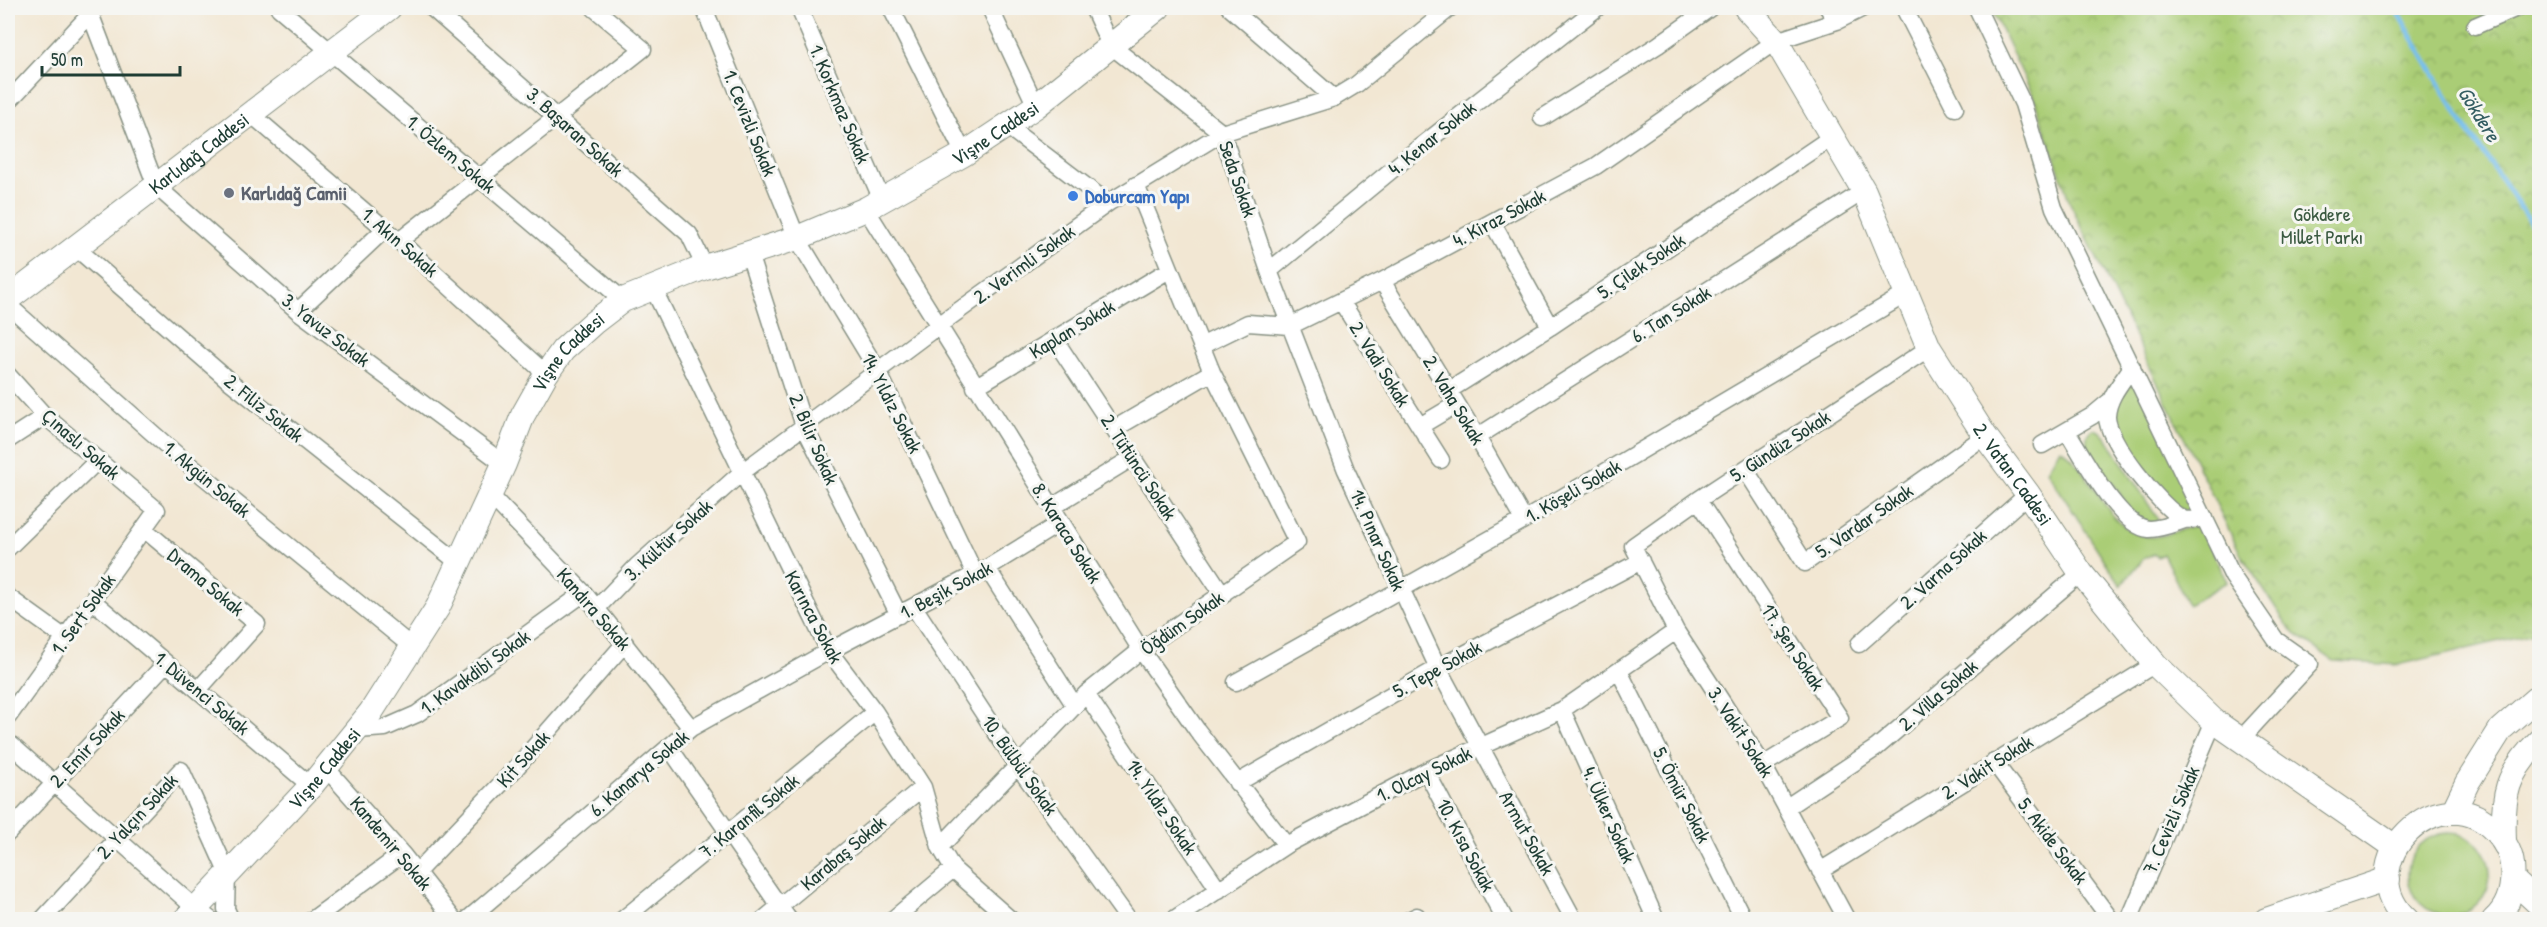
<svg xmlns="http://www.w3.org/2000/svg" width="2547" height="927" font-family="'Patrick Hand',sans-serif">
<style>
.grass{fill:#aacd76;stroke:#648555;stroke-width:1.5}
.park{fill:url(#park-crowns);stroke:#648555;stroke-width:1.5}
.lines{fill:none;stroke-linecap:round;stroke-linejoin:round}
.stream{stroke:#76bfef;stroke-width:5}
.street-casing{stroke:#889284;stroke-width:19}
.secondary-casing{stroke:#889284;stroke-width:26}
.street{stroke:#fff;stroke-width:16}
.secondary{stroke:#fff;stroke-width:24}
.worship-dot{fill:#6b7280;stroke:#f6f6f2;stroke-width:2}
.shop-dot{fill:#3f7fe0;stroke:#f6f6f2;stroke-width:2}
.labels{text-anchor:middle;stroke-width:6;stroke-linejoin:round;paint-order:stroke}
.street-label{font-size:20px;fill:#1f3d34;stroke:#f6f6f2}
.worship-label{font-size:20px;font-weight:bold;fill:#5b616d;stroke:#f6f6f2;text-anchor:start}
.shop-label{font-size:20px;font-weight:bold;fill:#366cbe;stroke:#f6f6f2;text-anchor:start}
.park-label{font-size:20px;fill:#3b5a41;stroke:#f6f6f2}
.water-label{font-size:21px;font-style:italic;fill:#355e63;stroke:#f6f6f2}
</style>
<defs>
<pattern id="park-crowns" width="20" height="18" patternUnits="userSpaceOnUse" patternTransform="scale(1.5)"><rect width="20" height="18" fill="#aacd76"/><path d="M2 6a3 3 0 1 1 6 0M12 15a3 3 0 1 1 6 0" fill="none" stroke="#8aa862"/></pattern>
</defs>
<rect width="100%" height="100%" fill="#f6f6f2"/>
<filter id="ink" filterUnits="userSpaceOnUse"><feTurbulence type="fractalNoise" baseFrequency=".0167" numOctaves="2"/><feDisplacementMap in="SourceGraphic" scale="12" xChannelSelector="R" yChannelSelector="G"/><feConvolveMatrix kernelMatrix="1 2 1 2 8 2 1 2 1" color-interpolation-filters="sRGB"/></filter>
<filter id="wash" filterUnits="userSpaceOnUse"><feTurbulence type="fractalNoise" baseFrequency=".008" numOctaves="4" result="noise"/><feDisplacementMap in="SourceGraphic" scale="24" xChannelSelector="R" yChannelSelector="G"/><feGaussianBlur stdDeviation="1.35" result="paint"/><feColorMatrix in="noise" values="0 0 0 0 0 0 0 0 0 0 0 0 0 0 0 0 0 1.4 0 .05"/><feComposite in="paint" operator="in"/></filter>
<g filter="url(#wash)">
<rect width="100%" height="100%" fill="#f2e7d3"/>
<path class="grass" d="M 2134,376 L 2199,511 L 2193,515 C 2188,512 2181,510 2176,506 C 2161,495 2120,442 2116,423 C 2112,408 2125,388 2134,376 Z
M 2093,429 L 2099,431 L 2106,438 L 2158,519 L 2155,524 L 2136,518 L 2088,447 C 2086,438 2085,434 2093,429 Z
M 2060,448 C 2092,467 2107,536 2151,537 C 2159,538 2186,528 2196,525 L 2203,529 L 2227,582 L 2188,605 L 2163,554 L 2157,557 L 2154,554 L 2143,559 L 2121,586 L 2047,471 Z
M2408 874a41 41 0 1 1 82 0a41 41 0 1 1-82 0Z"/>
<path class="park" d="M 1991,8 L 2539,8 L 2539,632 L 2398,665 L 2334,661 L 2291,631 L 2242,557 L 2070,203 L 2034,98 Z"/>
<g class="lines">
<path class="stream" d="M 2395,8 L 2462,122 L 2540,236"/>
</g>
</g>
<g filter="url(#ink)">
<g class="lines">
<g class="street-casing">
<path id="street" d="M 88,8 L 156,186 L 298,311 L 504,464
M 279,8 L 623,300
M 432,8 L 689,234 L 705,267
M 704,8 L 797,238 L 878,371 L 975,574
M 799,8 L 882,200
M 891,8 L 964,154
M 990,8 L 1036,106
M 1093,8 L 1110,45 L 1222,133 L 1269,271 L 1346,470 L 1438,668 L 1574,920
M 1230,8 L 1334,98
M 1828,8 L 1837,21
M 1904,8 L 1955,108
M 1977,8 L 2023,104 L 2054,208 L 2233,577 L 2276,640 L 2310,664 L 2240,740
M 2475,26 L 2517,8
M 8,102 L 96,8
M 251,114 L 399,241 L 546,374
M 1542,118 L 1658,45 L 1710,8
M 1008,127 L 1108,203
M 866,209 L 1141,650 L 1197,730 L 1286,845
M 1492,222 L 1550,327
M 399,241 L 643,49 L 594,8
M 75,247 L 227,379 L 459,563
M 749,254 L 804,426 L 899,615
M 1269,271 L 1416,150 L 1597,8
M 1382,281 L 1477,437 L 1524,520
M 653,288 L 829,651 L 875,712 L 923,787 L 940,847 L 953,869 L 1011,920
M 1341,301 L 1441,460
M 8,305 L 175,453 L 412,647
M 298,311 L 385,229
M 1055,340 L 1223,595
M 1201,346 L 1248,323 L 1290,326 L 1382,281 L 1596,166 L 1776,41 L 1837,21 L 1863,8
M 2132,367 C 2122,382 2108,397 2107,416 C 2106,440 2161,508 2183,519 C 2189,521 2199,519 2205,518
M 8,375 L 45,416 L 157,510 L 8,717
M 975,387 L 1169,270
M 1448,391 L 1550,327 L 1832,137
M 1420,426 L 1457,404
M 1114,429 L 1212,372
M 2067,431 C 2082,454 2119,527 2149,529 C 2161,529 2173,524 2185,520
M 1477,437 L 1864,191
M 8,440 L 45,416
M 2042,445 L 2092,416 L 2110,401
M 1745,469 L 1805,563 L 1985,436
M 490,495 L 584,593 L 691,728
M 1698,500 L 1840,718 L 1763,765
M 1052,507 L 1132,458
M 144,529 L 257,624 L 198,690
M 8,548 L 98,460
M 987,568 L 1075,706
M 8,597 L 65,638
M 93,601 L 311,786
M 914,607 L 1018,766 L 1129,920
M 596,609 L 637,566 L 741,473 L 939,325 L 1108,203 L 1222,133 L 1334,98 L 1357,84 L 1450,8
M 1859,644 L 2028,494
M 1619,671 L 1744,920
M 1236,682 L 1524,520 L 1906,294
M 1086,694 L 1219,890
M 1562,710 L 1656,920
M 357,730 L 385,728 L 417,714 L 584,593
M 8,742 L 195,908 L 211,920
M 669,747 L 789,920
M 1994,762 L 2111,920
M 327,769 L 402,854 L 454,920
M 1426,771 L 1505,920
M 1237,783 L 1438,668 L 1641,561
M 1787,807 L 1876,748 L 2081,573
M 8,833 L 166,663
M 940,847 L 1086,694 L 1141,650 L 1297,542 L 1212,372 L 1136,185
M 1820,871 L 2155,664
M 417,872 L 515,769 L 625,643
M 42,920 L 181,770 L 227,872 L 226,909 L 231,920
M 312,920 L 402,854
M 467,920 L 691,728 L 829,651 L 987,568 L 1060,523
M 622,920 L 875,712
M 763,920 L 923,787
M 892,920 L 953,869
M 1173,920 L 1286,845 L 1426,771 L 1562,710 L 1676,631
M 1409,920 L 1417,916 L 1419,920
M 1847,920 L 1763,765 L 1676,631 L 1633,546 L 1698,500 L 1929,348
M 2129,920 L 2214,721"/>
</g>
<g class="secondary-casing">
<g id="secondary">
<path id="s1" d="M 1746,8 L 1776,41 L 1864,191 L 1929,348 L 1985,436 L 2028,494 L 2081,573 L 2155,664 L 2214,721 L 2395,847"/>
<path id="s2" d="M 8,299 L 389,8"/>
<path d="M 2453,812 L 2467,783 L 2501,729 L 2540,695"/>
<path d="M 2504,841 C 2502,795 2506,773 2540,740"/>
<path d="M 2513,880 L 2540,905"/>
<path id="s3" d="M 185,920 L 311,786 L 371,712 L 438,607 L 504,464 L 523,415 L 546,374 L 563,350 L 593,323 L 623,300 L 705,267 L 797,238 L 866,209 L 964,154 L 1036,106 L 1158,8"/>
<path d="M 2266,920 L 2388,879"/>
<path d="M 2407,920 C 2346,865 2440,770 2496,832 C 2504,841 2511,853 2512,865 C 2514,885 2510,906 2494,920"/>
</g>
</g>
<use href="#street" class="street"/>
<use href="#secondary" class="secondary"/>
</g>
</g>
<circle class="worship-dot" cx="229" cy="193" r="6"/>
<circle class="shop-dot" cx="1073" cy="196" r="6"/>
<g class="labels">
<g class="street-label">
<text transform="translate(840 104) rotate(67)" y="7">1. Korkmaz Sokak</text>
<text transform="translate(750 123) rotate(68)" y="7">1. Cevizli Sokak</text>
<text transform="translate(575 132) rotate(42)" y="7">3. Başaran Sokak</text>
<text dy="7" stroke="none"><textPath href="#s3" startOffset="1178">Vişne Caddesi</textPath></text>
<text transform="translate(1432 138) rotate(-39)" y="7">4. Kenar Sokak</text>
<text dy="7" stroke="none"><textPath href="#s2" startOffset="240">Karlıdağ Caddesi</textPath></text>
<text transform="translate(451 154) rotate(40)" y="7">1. Özlem Sokak</text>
<text transform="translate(1238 179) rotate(71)" y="7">Seda Sokak</text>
<text transform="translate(1499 218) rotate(-28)" y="7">4. Kiraz Sokak</text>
<text transform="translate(400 242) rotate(41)" y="7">1. Akın Sokak</text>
<text transform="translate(1024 264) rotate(-36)" y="7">2. Verimli Sokak</text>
<text transform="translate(1641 266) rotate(-34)" y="7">5. Çilek Sokak</text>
<text transform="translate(1671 314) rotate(-32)" y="7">6. Tan Sokak</text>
<text transform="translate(1072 329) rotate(-31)" y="7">Kaplan Sokak</text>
<text transform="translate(326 330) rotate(38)" y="7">3. Yavuz Sokak</text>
<text dy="7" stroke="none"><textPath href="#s3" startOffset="692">Vişne Caddesi</textPath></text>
<text transform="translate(1380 364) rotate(58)" y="7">2. Vadi Sokak</text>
<text transform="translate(1454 400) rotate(59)" y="7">2. Vaha Sokak</text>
<text transform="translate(892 403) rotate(63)" y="7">14. Yıldız Sokak</text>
<text transform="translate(264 408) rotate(39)" y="7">2. Filiz Sokak</text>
<text transform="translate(814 439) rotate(67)" y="7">2. Bilir Sokak</text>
<text transform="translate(81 444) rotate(41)" y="7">Çınaslı Sokak</text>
<text transform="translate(1780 446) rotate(-33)" y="7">5. Gündüz Sokak</text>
<text transform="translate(1139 467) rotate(57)" y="7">2. Tütüncü Sokak</text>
<text dy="7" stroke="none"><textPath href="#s1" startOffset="540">2. Vatan Caddesi</textPath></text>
<text transform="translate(207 479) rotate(40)" y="7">1. Akgün Sokak</text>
<text transform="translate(1573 491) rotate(-30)" y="7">1. Köşeli Sokak</text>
<text transform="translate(1864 521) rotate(-35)" y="7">5. Vardar Sokak</text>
<text transform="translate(1067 533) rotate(58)" y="7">8. Karaca Sokak</text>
<text transform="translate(668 540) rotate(-42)" y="7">3. Kültür Sokak</text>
<text transform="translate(1378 540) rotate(66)" y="7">14. Pınar Sokak</text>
<text transform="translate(1943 569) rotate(-42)" y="7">2. Varna Sokak</text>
<text transform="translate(206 582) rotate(40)" y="7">Drama Sokak</text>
<text transform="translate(946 590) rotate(-28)" y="7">1. Beşik Sokak</text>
<text transform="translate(594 609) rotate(49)" y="7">Kandıra Sokak</text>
<text transform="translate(83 614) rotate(-54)" y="7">1. Sert Sokak</text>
<text transform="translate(814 617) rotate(62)" y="7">Karınca Sokak</text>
<text transform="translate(1182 623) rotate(-35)" y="7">Öğdüm Sokak</text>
<text transform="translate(1793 647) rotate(57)" y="7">17. Şen Sokak</text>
<text transform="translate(1437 669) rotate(-29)" y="7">5. Tepe Sokak</text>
<text transform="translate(475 672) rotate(-36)" y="7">1. Kavakdibi Sokak</text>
<text transform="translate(202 693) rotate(40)" y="7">1. Düvenci Sokak</text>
<text transform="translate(1938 695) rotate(-41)" y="7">2. Villa Sokak</text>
<text transform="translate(1741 732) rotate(57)" y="7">3. Vakit Sokak</text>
<text transform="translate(87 748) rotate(-47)" y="7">2. Emir Sokak</text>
<text transform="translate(523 759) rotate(-48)" y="7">Kit Sokak</text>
<text transform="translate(1020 765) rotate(55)" y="7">10. Bülbül Sokak</text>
<text transform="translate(1987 767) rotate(-32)" y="7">2. Vakit Sokak</text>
<text dy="7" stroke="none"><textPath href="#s3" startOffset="206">Vişne Caddesi</textPath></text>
<text transform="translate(639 773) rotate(-40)" y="7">6. Kanarya Sokak</text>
<text transform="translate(1424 774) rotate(-26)" y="7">1. Olcay Sokak</text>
<text transform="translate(1682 795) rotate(63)" y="7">5. Ömür Sokak</text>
<text transform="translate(1162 807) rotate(56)" y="7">14. Yıldız Sokak</text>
<text transform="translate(1609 815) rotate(66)" y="7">4. Ülker Sokak</text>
<text transform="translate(137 816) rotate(-47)" y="7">2. Yalçın Sokak</text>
<text transform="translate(749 816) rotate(-39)" y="7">7. Karanfil Sokak</text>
<text transform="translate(2171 820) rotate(-67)" y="7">7. Cevizli Sokak</text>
<text transform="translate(1527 833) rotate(61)" y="7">Armut Sokak</text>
<text transform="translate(2053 841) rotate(53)" y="7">5. Akide Sokak</text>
<text transform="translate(391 843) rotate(50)" y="7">Kandemir Sokak</text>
<text transform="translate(1466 845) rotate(62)" y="7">10. Kısa Sokak</text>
<text transform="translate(843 853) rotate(-40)" y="7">Karabaş Sokak</text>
</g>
<g class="worship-label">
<text x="241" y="200">Karlıdağ Camii</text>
</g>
<g class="shop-label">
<text x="1085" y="203">Doburcam Yapı</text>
</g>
<g class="park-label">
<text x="2322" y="221">Gökdere<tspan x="2322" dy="23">Millet Parkı</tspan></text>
</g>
<g class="water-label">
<text transform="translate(2479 114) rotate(58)" y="7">Gökdere</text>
</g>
</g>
<rect width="2547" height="927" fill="none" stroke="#f6f6f2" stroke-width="30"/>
<path d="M42 66v9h138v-9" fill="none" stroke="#1f3d34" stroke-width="3"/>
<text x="51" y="66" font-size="18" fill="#1f3d34" stroke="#f6f6f2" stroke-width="4.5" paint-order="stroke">50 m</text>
</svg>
